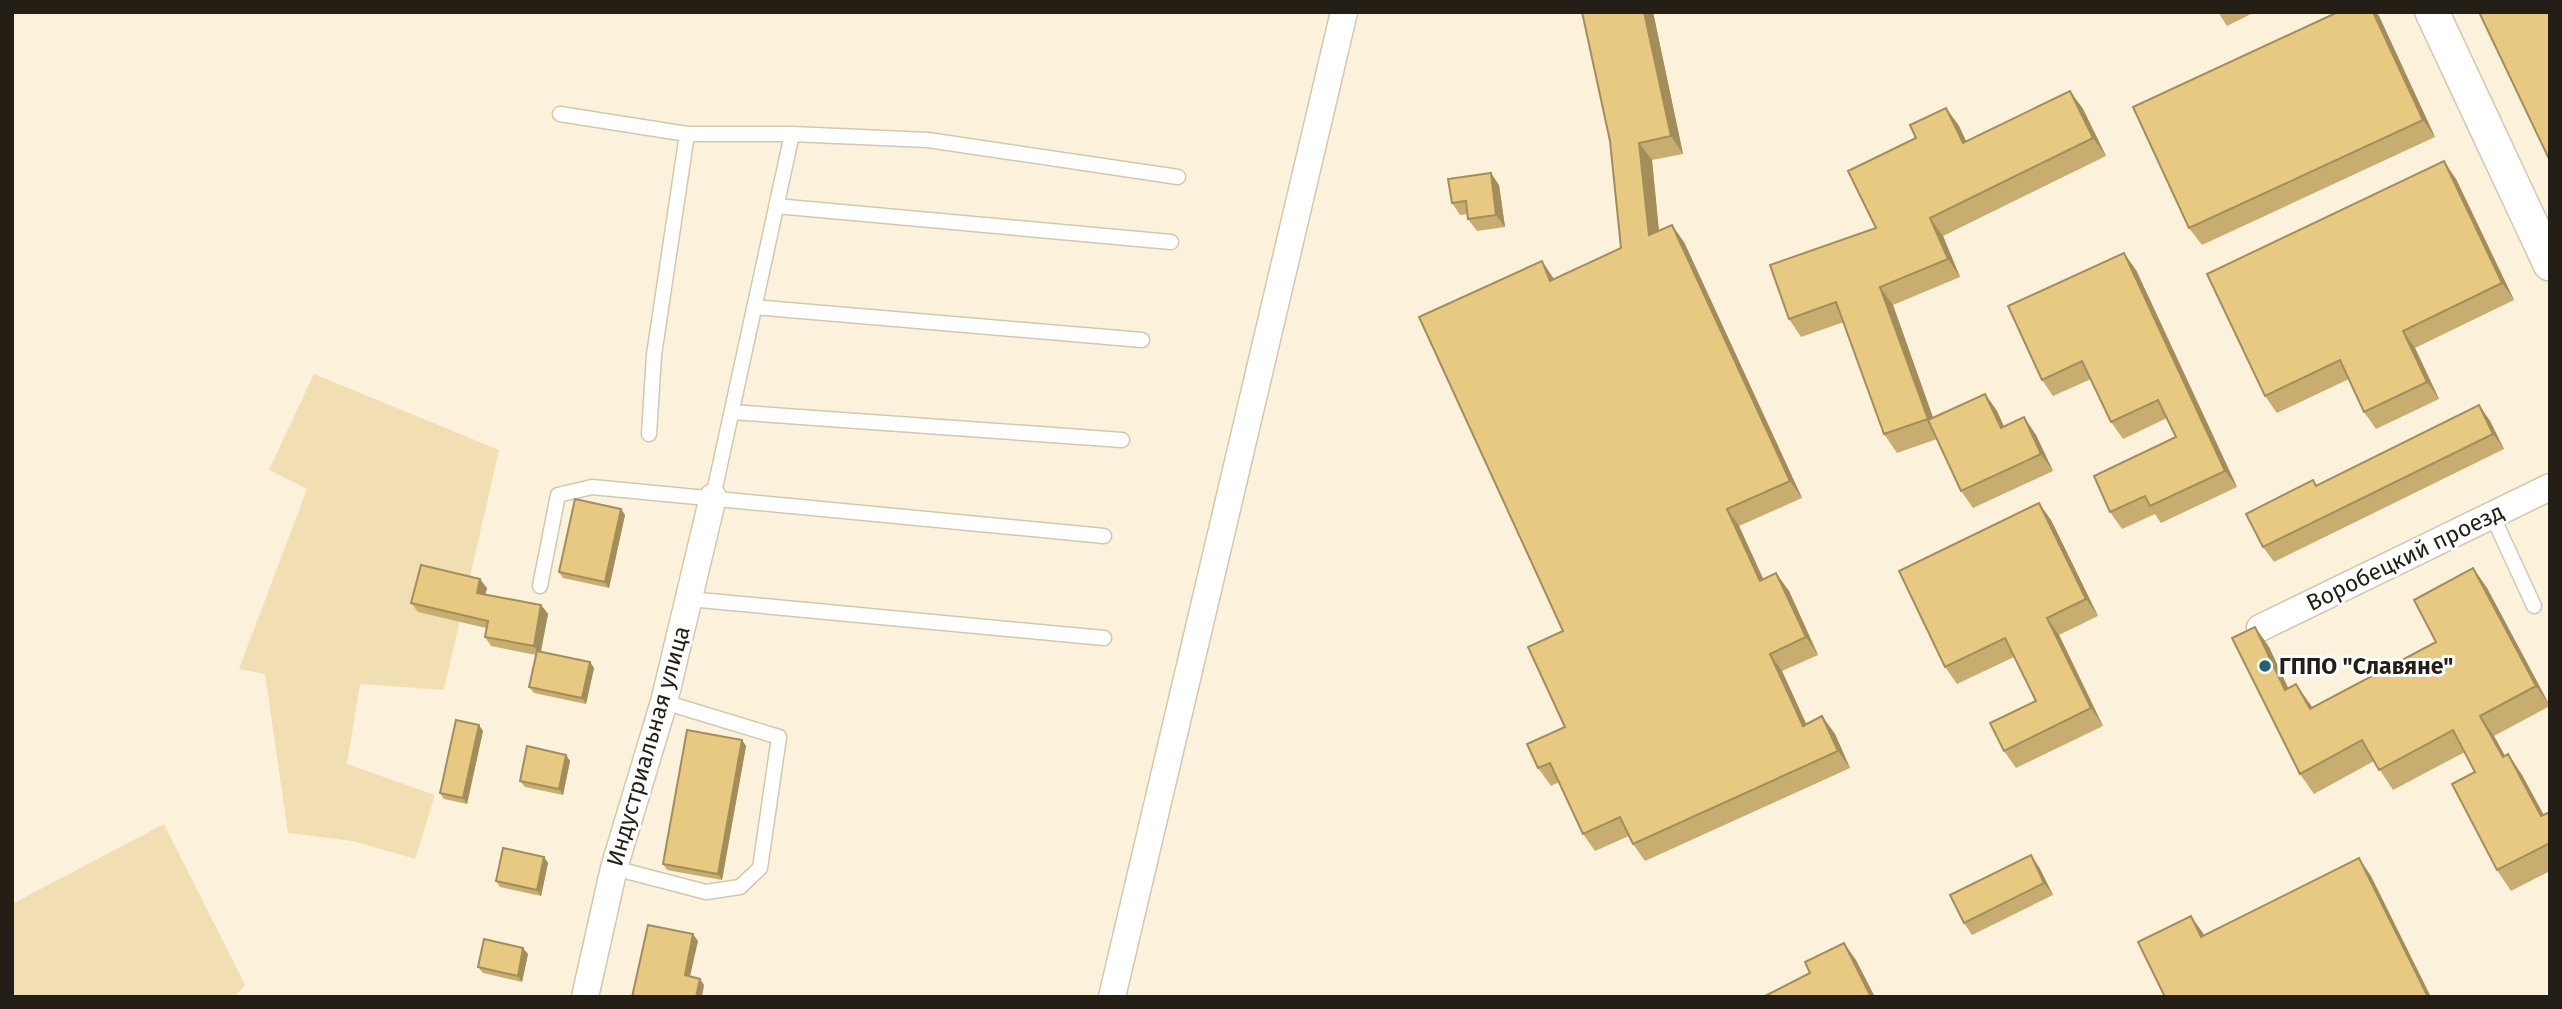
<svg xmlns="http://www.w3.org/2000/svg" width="2562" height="1009" font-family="'Fira Sans',sans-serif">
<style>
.green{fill:#f1deb2}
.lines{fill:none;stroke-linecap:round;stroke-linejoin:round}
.service-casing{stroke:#d2c8b2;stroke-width:17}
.minor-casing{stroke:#d2c8b2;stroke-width:29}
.tertiary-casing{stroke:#d2c8b2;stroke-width:36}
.service{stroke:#fff;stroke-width:14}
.minor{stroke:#fff;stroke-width:26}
.tertiary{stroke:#fff;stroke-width:33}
.wall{fill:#c8ad70}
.shaded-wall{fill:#a28d5b}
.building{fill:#e8c982;stroke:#a28d5b;stroke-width:2}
.poi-dot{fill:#226277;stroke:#fff;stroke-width:2.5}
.labels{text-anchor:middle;stroke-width:6;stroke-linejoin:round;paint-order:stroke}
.street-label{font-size:23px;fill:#231f17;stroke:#fff}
.poi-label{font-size:23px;font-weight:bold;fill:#231f17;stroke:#fff;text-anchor:start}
</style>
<rect width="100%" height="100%" fill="#fcf2db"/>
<path class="green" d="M 314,374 L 499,450 L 444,690 L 360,684 L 347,764 L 435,795 L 415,859 L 353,841 L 288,833 L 265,674 L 239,669 L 307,489 L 269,470 Z
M 164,824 L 245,985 L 234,997 L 12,997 L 12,904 Z"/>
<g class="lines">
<g class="service-casing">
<path id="service" d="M 560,114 L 687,134 L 792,134 L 928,140 L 1178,177
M 776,206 L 1171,242
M 754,307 L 1142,340
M 732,412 L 1122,440
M 649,434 L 654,355 L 687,134
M 713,497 L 792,134
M 2492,515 L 2534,606
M 540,586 L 558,495 L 592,487 L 1104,536
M 689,599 L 1104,638
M 614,868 L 706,892 L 740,887 L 760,868 L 779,737 L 664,702"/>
</g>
<g class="minor-casing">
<path id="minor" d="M 2260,628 L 2550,487
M 585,997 L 614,868 L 664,702 L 713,497
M 1112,997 L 1344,12"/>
</g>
<g class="tertiary-casing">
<path id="tertiary" d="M 2432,12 L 2550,264"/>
</g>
<use href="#service" class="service"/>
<use href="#minor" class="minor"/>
<use href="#tertiary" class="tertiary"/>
</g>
<path class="wall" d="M 1653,12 L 1683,154 L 1652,160 L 1659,231 L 1684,242 L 1802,498 L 1739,526 L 1763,579 L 1789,591 L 1818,655 L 1782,671 L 1806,724 L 1822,716 L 1835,734 L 1850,768 L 1645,861 L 1633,844 L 1629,836 L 1595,851 L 1583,834 L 1559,782 L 1551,786 L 1538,768 L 1565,727 L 1554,279 L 1621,248 L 1610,141 Z
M 2218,12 L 2255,12 L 2227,26 Z
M 2379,16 L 2435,137 L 2202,245 L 2189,228 Z
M 2070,91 L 2083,109 L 2106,156 L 1943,236 L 1960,277 L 1893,305 L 1933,418 L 1985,394 L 1997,411 L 2004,427 L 2024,417 L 2036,435 L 2053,471 L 1973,508 L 1961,491 L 1937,439 L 1897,453 L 1884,434 L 1844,322 L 1801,337 L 1789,319 L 1876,228 L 1916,138 L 1946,108 L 1959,126 L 1966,142 Z
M 2456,179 L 2514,300 L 2415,348 L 2439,399 L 2376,429 L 2364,412 L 2349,379 L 2277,413 L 2265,396 Z
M 1499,185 L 1505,227 L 1477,231 L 1468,219 L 1468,214 L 1460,215 L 1452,203 Z
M 2136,270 L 2237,487 L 2161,523 L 2155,514 L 2122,529 L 2110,512 L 2176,437 L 2167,418 L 2123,439 L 2111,422 L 2091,379 L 2053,396 L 2042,380 Z
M 2479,405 L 2490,421 L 2504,449 L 2274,562 L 2263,547 L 2317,486 Z
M 621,509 L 625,515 L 609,588 L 563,578 L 559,572 Z
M 2051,520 L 2098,616 L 2059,635 L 2103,726 L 2016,768 L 2004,751 L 2036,701 L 2014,657 L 1957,684 L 1945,667 Z
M 2473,568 L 2487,588 L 2550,706 L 2494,736 L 2505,756 L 2508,754 L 2522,775 L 2544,815 L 2550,812 L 2550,871 L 2511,891 L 2497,870 L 2475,772 L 2465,752 L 2393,790 L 2374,761 L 2314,794 L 2300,774 L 2255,627 L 2269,647 L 2288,688 L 2310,704 L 2312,707 L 2436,642 Z
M 487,588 L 485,595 L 541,605 L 548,614 L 541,652 L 590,662 L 594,668 L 586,704 L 534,693 L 529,687 L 536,655 L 491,646 L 485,637 L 486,628 L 418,612 L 411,603 Z
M 483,731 L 467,804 L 444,799 L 440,793 Z
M 742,740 L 746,746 L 722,880 L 667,870 L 663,864 Z
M 566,755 L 570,761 L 563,795 L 525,787 L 520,781 Z
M 544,857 L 548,863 L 541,896 L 500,887 L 496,881 Z
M 2039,867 L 2053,895 L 1972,935 L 1964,923 Z
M 528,954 L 522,982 L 483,973 L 478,967 Z"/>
<path class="shaded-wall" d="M 1644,12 L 1653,12 L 1683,154 L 1671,136 Z
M 2373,12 L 2376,12 L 2379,16 L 2435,137 L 2423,120 Z
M 2070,91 L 2083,109 L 2106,156 L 2093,138 Z
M 1946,108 L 1959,126 L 1976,162 L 1963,143 Z
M 1639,143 L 1652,160 L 1661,253 L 1649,235 Z
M 2444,161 L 2456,179 L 2514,300 L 2502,283 Z
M 1491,173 L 1499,185 L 1505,227 L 1496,215 Z
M 1930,218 L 1943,236 L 1960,277 L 1948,259 Z
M 1672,225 L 1684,242 L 1802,498 L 1790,481 Z
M 2124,253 L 2136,270 L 2237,487 L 2225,471 Z
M 1542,261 L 1554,279 L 1550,281 Z
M 1880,287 L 1893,305 L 1940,437 L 1928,419 Z
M 2403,331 L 2415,348 L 2439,399 L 2427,382 Z
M 1985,394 L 1997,411 L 2013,446 L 2001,428 Z
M 2479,405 L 2490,421 L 2504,449 L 2493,434 Z
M 2024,417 L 2036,435 L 2053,471 L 2041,454 Z
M 2039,503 L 2051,520 L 2098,616 L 2086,599 Z
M 621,509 L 625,515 L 609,588 L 605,582 Z
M 1727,509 L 1739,526 L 1772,598 L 1760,581 Z
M 2473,568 L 2487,588 L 2550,706 L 2536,686 Z
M 1776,573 L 1789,591 L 1818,655 L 1806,637 Z
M 480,579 L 487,588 L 483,602 L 477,593 Z
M 541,605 L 548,614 L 540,655 L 534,646 Z
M 2047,618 L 2059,635 L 2103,726 L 2091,708 Z
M 2255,627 L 2269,647 L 2299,711 L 2285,690 Z
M 1770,654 L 1782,671 L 1815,743 L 1803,726 Z
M 590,662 L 594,668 L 586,704 L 582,698 Z
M 2296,684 L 2310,704 L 2324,729 L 2310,709 Z
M 1822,716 L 1835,734 L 1850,768 L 1838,751 Z
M 2480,716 L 2494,736 L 2517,778 L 2503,757 Z
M 479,725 L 483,731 L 467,804 L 463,798 Z
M 742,740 L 746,746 L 722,880 L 718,874 Z
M 2508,754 L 2522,775 L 2550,827 L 2541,816 Z
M 566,755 L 570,761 L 563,795 L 559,789 Z
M 2031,855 L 2039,867 L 2053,895 L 2044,883 Z
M 544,857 L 548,863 L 541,896 L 537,890 Z
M 2359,858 L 2371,876 L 2431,997 L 2428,997 Z
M 2191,916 L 2203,933 L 2213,954 L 2201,937 Z
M 693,934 L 698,941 L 689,981 L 685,975 Z
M 1844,943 L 1856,960 L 1875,997 L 1871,997 Z
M 523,948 L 528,954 L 522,982 L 518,976 Z
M 700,979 L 704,985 L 702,997 L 696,997 Z"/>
<path class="building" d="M 1582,12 L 1644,12 L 1671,136 L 1639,143 L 1649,235 L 1672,225 L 1790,481 L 1727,509 L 1760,581 L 1776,573 L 1806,637 L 1770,654 L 1803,726 L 1822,716 L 1838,751 L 1633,844 L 1620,817 L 1583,834 L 1550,763 L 1538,768 L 1527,744 L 1565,727 L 1528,647 L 1563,631 L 1419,317 L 1542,261 L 1550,281 L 1621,248 L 1610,141 Z
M 2338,12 L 2373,12 L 2423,120 L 2189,228 L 2133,107 Z
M 2479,12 L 2550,12 L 2550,161 Z
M 2070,91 L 2093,138 L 1930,218 L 1948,259 L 1880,287 L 1928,419 L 1884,434 L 1836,302 L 1789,319 L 1770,265 L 1876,228 L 1848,171 L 1916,138 L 1910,125 L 1946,108 L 1963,143 Z
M 2444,161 L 2502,283 L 2403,331 L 2427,382 L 2364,412 L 2340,360 L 2265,396 L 2207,274 Z
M 1491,173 L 1496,215 L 1468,219 L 1466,201 L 1452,203 L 1448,179 Z
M 2124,253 L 2225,471 L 2150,506 L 2145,496 L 2110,512 L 2094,476 L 2176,437 L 2158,400 L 2111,422 L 2082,361 L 2042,380 L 2008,306 Z
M 1985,394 L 2001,428 L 2024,417 L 2041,454 L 1961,491 L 1928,420 Z
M 2479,405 L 2493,434 L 2263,547 L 2246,514 L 2313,480 L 2316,486 Z
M 575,499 L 621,509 L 605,582 L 559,572 Z
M 2039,503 L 2086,599 L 2047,618 L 2091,708 L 2004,751 L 1990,723 L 2036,701 L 2005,638 L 1945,667 L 1899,571 Z
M 421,565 L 480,579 L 477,593 L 541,605 L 534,646 L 485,637 L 488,621 L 411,603 Z
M 2473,568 L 2536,686 L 2480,716 L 2503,757 L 2508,754 L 2541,816 L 2550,812 L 2550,843 L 2497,870 L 2452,784 L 2475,772 L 2453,730 L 2379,770 L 2362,740 L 2300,774 L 2232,638 L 2255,627 L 2285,690 L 2296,684 L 2310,709 L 2436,642 L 2414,600 Z
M 537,651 L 590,662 L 582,698 L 529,687 Z
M 456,720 L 479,725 L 463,798 L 440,793 Z
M 687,730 L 742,740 L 718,874 L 663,864 Z
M 527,746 L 566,755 L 559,789 L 520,781 Z
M 503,848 L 544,857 L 537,890 L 496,881 Z
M 2031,855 L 2044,883 L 1964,923 L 1950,895 Z
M 2359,858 L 2428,997 L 2165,997 L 2138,942 L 2191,916 L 2201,937 Z
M 648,925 L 693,934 L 685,975 L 700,979 L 696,997 L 632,997 Z
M 484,939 L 523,948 L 518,976 L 478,967 Z
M 1844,943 L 1871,997 L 1763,997 L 1810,973 L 1805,962 Z"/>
<circle class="poi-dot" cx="2265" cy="666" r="7"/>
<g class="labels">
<g class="street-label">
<text transform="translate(2405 557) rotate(-26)" y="8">Воробецкий проезд</text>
<text transform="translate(648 746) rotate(-74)" y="8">Индустриальная улица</text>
</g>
<g class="poi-label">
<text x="2279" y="674">ГППО "Славяне"</text>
</g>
</g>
<rect width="2562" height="1009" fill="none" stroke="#231f17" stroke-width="28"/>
</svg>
